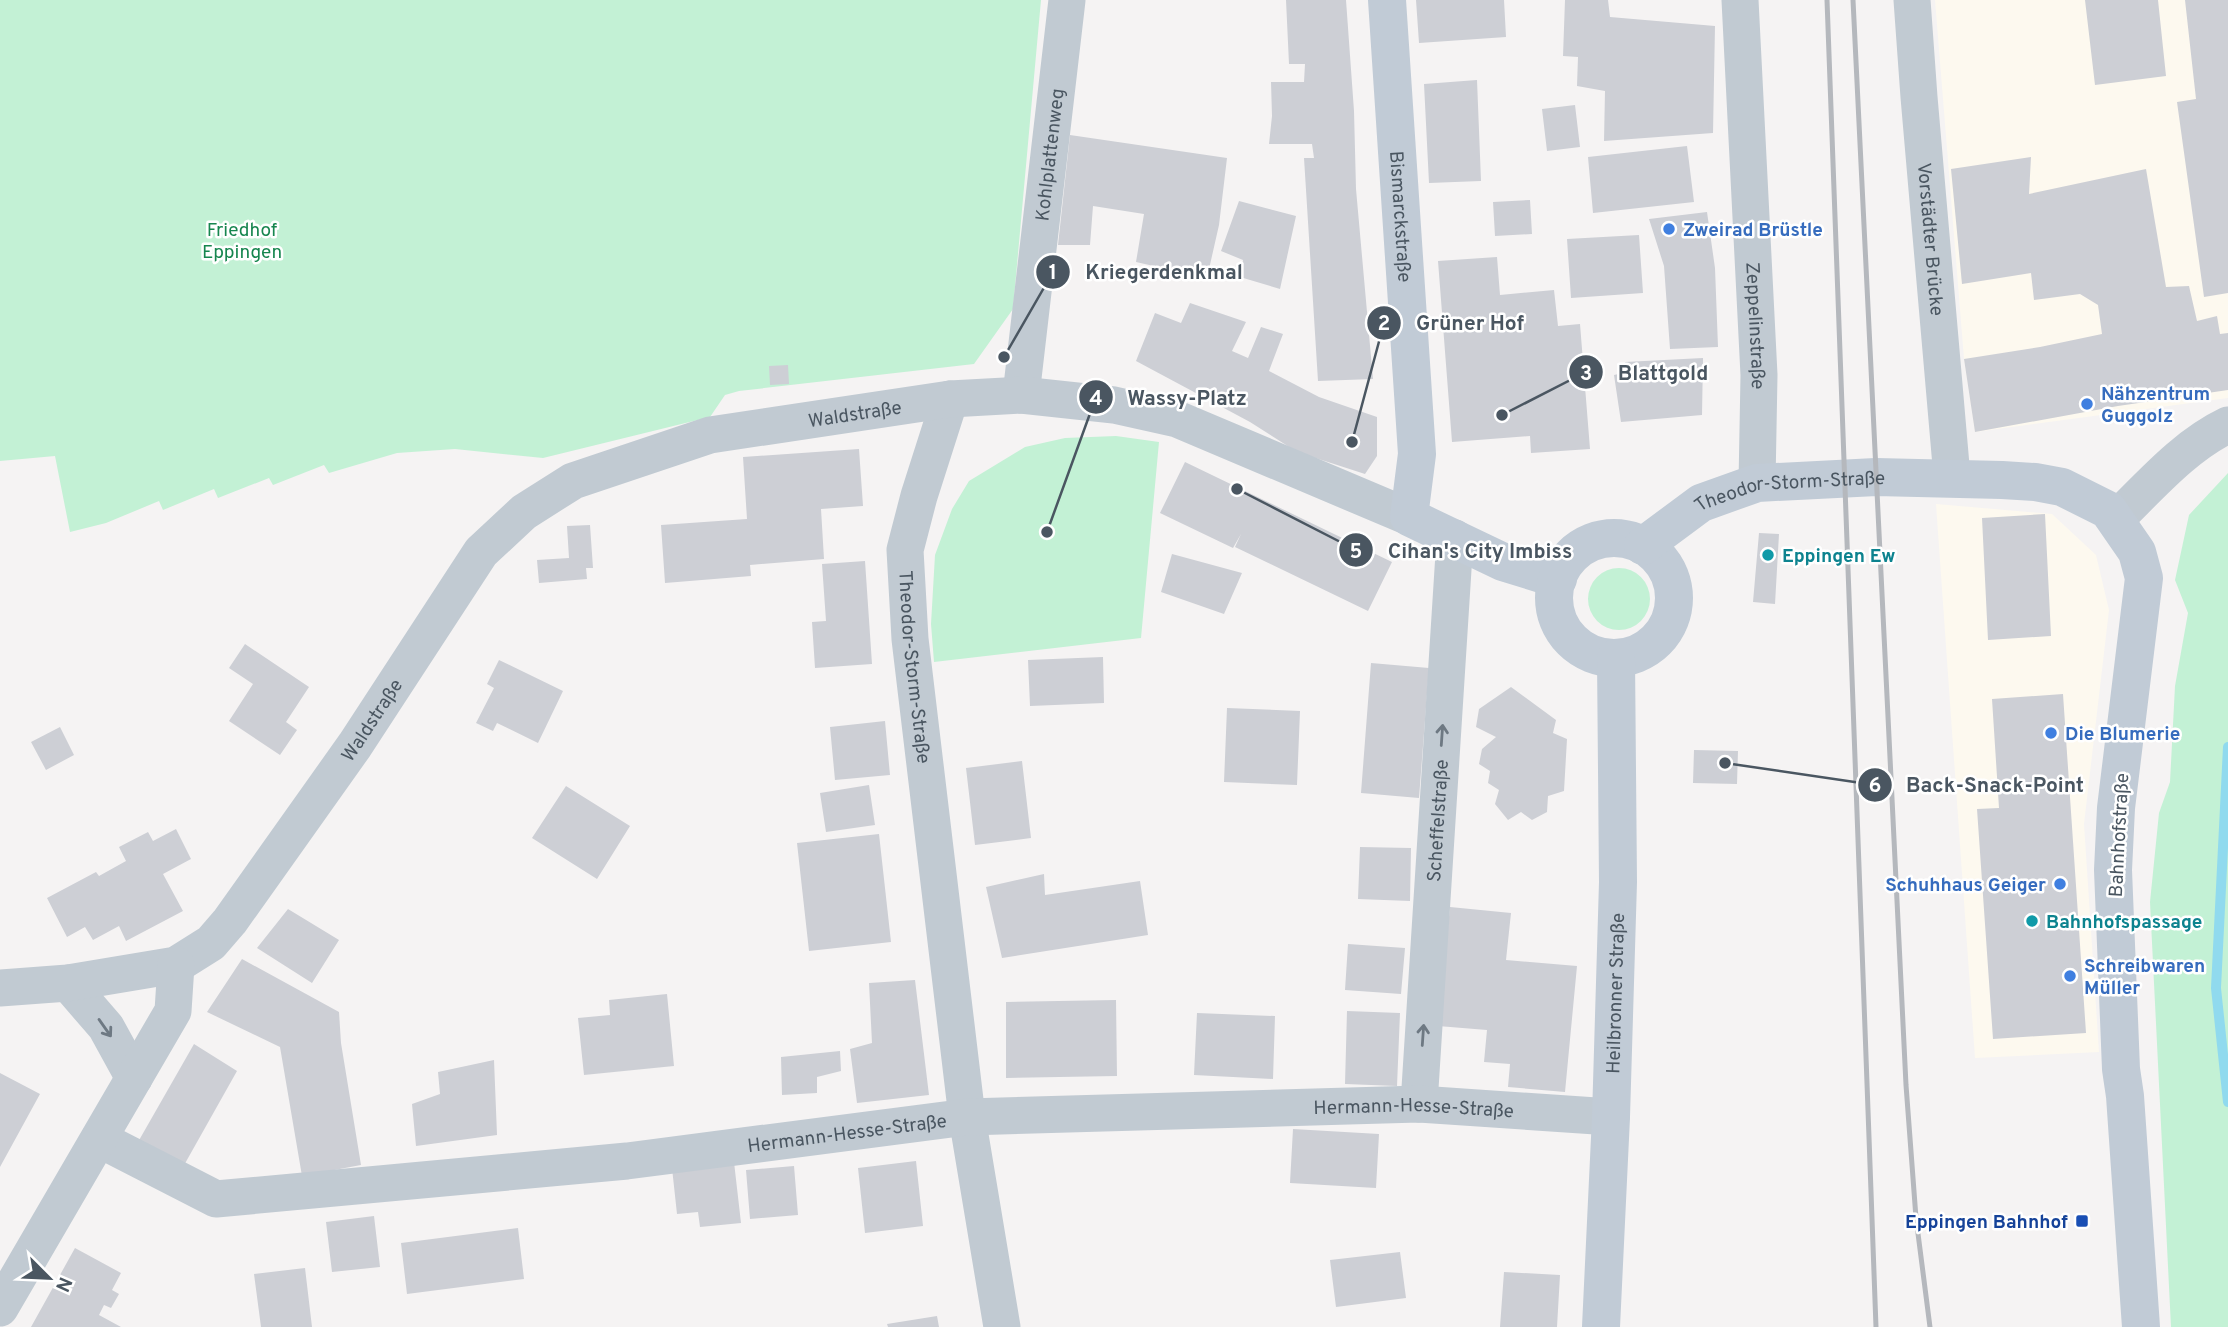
<svg xmlns="http://www.w3.org/2000/svg" width="2228" height="1327" font-family="Overpass,sans-serif">
<style>
.commercial{fill:#fdf9ef}
.green{fill:#c3f1d5}
.lines{fill:none;stroke-linecap:round;stroke-linejoin:round}
.stream{stroke:#90daee;stroke-width:10}
.building{fill:#cdcfd5}
.street{stroke:#c1cad2;stroke-width:37}
.secondary{stroke:#c1cbd6;stroke-width:38}
.rail{stroke:#b5b8bd;stroke-width:5}
.oneway{stroke:#6e7983}
.shop-dot{fill:#3f7fe0;stroke:#fff;stroke-width:2.5}
.culture-dot{fill:#0f9aa8;stroke:#fff;stroke-width:2.5}
.transit-dot{fill:#1a4fb4;stroke:#fff;stroke-width:2.5}
.labels{text-anchor:middle;stroke-width:5;stroke-linejoin:round;paint-order:stroke}
.street-label{font-size:19px;fill:#4a5661;stroke:#fff}
.park-label{font-size:19px;fill:#17864f;stroke:#fff}
.shop-label{font-size:19px;font-weight:bold;fill:#366cbe;stroke:#fff;text-anchor:start}
.culture-label{font-size:19px;font-weight:bold;fill:#0d838f;stroke:#fff;text-anchor:start}
.transit-label{font-size:19px;font-weight:bold;fill:#164399;stroke:#fff;text-anchor:end}
.leader{fill:none;stroke:#4a5661;stroke-width:2.5}
.callout-dot{fill:#4a5661;stroke:#fff;stroke-width:2.5}
.mark-label{font-size:21px;text-anchor:middle;font-weight:bold;fill:#fff}
.callout-label{font-size:21px;text-anchor:middle;font-weight:bold;fill:#4a5661;stroke:#fff;stroke-width:5;stroke-linejoin:round;paint-order:stroke}
</style>
<rect width="100%" height="100%" fill="#f5f3f3"/>
<path class="commercial" d="M 1935,0 L 2228,0 L 2228,398 L 1975,432 L 1964,359 Z
M 1936,504 L 2052,514 L 2096,555 L 2109,610 L 2084,824 L 2099,1052 L 1975,1058 Z"/>
<path class="green" d="M 0,0 L 1041,0 L 1013,309 L 974,364 L 739,391 L 725,395 L 710,417 L 543,458 L 455,449 L 397,453 L 329,473 L 324,465 L 273,485 L 269,478 L 218,498 L 214,489 L 163,510 L 159,501 L 106,523 L 70,532 L 55,456 L 0,461 Z
M 1116,436 L 1159,442 L 1141,638 L 934,662 L 931,624 L 935,555 L 952,509 L 969,481 L 1025,447 L 1065,438 Z
M 2228,473 L 2228,1327 L 2171,1327 L 2150,902 L 2159,813 L 2170,782 L 2175,686 L 2188,613 L 2175,580 L 2189,515 Z
M1588 599a31 31 0 1 1 62 0a31 31 0 1 1-62 0Z"/>
<g class="lines">
<path class="stream" d="M 2228,747 L 2216,988 L 2228,1102"/>
</g>
<path class="building" d="M 1286,0 L 1346,0 L 1354,111 L 1356,189 L 1373,379 L 1318,381 L 1304,158 L 1314,158 L 1312,144 L 1269,144 L 1272,116 L 1271,82 L 1304,82 L 1305,64 L 1289,64 Z
M 1416,0 L 1504,0 L 1506,37 L 1419,43 Z
M 1565,0 L 1608,0 L 1610,17 L 1715,26 L 1713,133 L 1604,141 L 1605,91 L 1577,86 L 1578,57 L 1563,56 Z
M 2085,0 L 2158,0 L 2166,76 L 2095,85 Z
M 2185,0 L 2228,0 L 2228,293 L 2204,297 L 2177,102 L 2196,99 Z
M 1477,80 L 1481,181 L 1429,183 L 1424,84 Z
M 1575,105 L 1580,147 L 1547,151 L 1542,109 Z
M 1070,135 L 1227,158 L 1219,225 L 1207,278 L 1136,262 L 1144,214 L 1093,206 L 1090,245 L 1058,245 Z
M 1687,146 L 1694,202 L 1593,213 L 1588,157 Z
M 2031,157 L 2029,194 L 2146,169 L 2166,287 L 2189,286 L 2197,321 L 2217,316 L 2220,334 L 2228,333 L 2228,390 L 2118,406 L 1975,432 L 1964,359 L 2040,347 L 2102,334 L 2098,305 L 2080,294 L 2034,300 L 2031,273 L 1962,284 L 1951,169 Z
M 1530,200 L 1532,234 L 1495,236 L 1493,202 Z
M 1239,201 L 1296,216 L 1280,289 L 1240,277 L 1243,260 L 1221,251 Z
M 1707,212 L 1715,268 L 1718,347 L 1670,349 L 1664,266 L 1649,219 Z
M 1639,235 L 1643,293 L 1571,298 L 1567,239 Z
M 1497,257 L 1500,295 L 1554,290 L 1558,326 L 1580,324 L 1590,449 L 1531,453 L 1530,436 L 1452,442 L 1438,261 Z
M 1190,303 L 1246,322 L 1232,351 L 1248,358 L 1261,327 L 1283,334 L 1269,371 L 1319,397 L 1377,417 L 1377,456 L 1365,474 L 1297,452 L 1250,422 L 1136,361 L 1155,313 L 1181,323 Z
M 1703,358 L 1702,415 L 1621,422 L 1614,375 L 1627,372 L 1625,362 Z
M 788,365 L 789,384 L 770,385 L 769,366 Z
M 859,449 L 863,506 L 821,509 L 824,559 L 750,565 L 751,576 L 665,583 L 661,525 L 747,519 L 743,457 Z
M 1185,462 L 1392,562 L 1368,611 L 1235,547 L 1241,534 L 1233,548 L 1160,513 Z
M 2045,514 L 2051,636 L 1988,640 L 1982,518 Z
M 590,525 L 593,568 L 586,568 L 587,579 L 539,583 L 537,560 L 569,558 L 567,526 Z
M 1759,533 L 1779,534 L 1775,604 L 1753,602 Z
M 1172,554 L 1242,573 L 1224,614 L 1161,592 Z
M 865,561 L 872,664 L 815,668 L 812,622 L 826,621 L 822,564 Z
M 245,644 L 309,687 L 286,722 L 297,730 L 280,755 L 229,721 L 253,684 L 229,668 Z
M 1103,657 L 1104,703 L 1030,706 L 1028,660 Z
M 499,660 L 563,691 L 538,743 L 497,723 L 493,731 L 476,723 L 494,688 L 487,684 Z
M 1371,663 L 1429,668 L 1419,798 L 1361,793 Z
M 1511,687 L 1556,720 L 1553,733 L 1567,739 L 1564,791 L 1548,796 L 1547,812 L 1532,820 L 1521,812 L 1508,820 L 1495,804 L 1499,790 L 1488,783 L 1490,771 L 1479,764 L 1482,749 L 1496,737 L 1476,727 L 1479,709 Z
M 2063,694 L 2086,1033 L 1993,1039 L 1977,809 L 1999,808 L 1992,699 Z
M 1227,708 L 1300,711 L 1297,785 L 1224,782 Z
M 885,721 L 890,775 L 835,780 L 830,727 Z
M 60,727 L 74,755 L 46,770 L 31,742 Z
M 1694,750 L 1738,751 L 1737,784 L 1693,783 Z
M 1022,761 L 1031,838 L 975,845 L 966,768 Z
M 869,785 L 875,825 L 826,832 L 820,793 Z
M 566,786 L 630,826 L 597,879 L 532,838 Z
M 176,829 L 191,859 L 163,874 L 183,911 L 126,941 L 119,926 L 93,940 L 85,927 L 67,937 L 47,898 L 96,872 L 99,876 L 126,861 L 119,847 L 148,832 L 153,841 Z
M 879,834 L 891,942 L 809,951 L 797,843 Z
M 1360,847 L 1411,848 L 1410,901 L 1358,899 Z
M 1044,874 L 1045,895 L 1140,881 L 1148,935 L 1002,958 L 986,887 Z
M 1450,907 L 1511,913 L 1506,960 L 1577,966 L 1565,1092 L 1508,1087 L 1510,1064 L 1484,1062 L 1487,1030 L 1438,1026 Z
M 288,909 L 339,940 L 312,983 L 257,948 Z
M 1348,944 L 1405,948 L 1401,994 L 1345,990 Z
M 242,959 L 339,1012 L 341,1043 L 361,1165 L 302,1176 L 280,1047 L 207,1012 Z
M 915,980 L 929,1095 L 857,1103 L 850,1049 L 872,1043 L 869,983 Z
M 667,994 L 674,1066 L 584,1075 L 578,1018 L 610,1015 L 609,1000 Z
M 1116,1000 L 1117,1076 L 1006,1078 L 1006,1002 Z
M 1347,1011 L 1400,1013 L 1397,1086 L 1345,1084 Z
M 1197,1013 L 1275,1016 L 1273,1079 L 1194,1075 Z
M 194,1044 L 237,1071 L 183,1167 L 138,1142 Z
M 840,1051 L 841,1071 L 817,1077 L 817,1093 L 782,1095 L 781,1057 Z
M 494,1060 L 497,1135 L 416,1146 L 412,1104 L 440,1094 L 438,1072 Z
M 0,1073 L 40,1094 L 0,1167 Z
M 1293,1129 L 1379,1134 L 1376,1188 L 1290,1183 Z
M 916,1161 L 923,1226 L 865,1233 L 858,1168 Z
M 734,1162 L 741,1223 L 700,1227 L 698,1212 L 677,1214 L 672,1168 Z
M 794,1166 L 798,1215 L 750,1219 L 746,1170 Z
M 374,1216 L 380,1267 L 332,1272 L 326,1222 Z
M 518,1228 L 524,1279 L 407,1294 L 401,1243 Z
M 75,1248 L 121,1273 L 112,1290 L 119,1294 L 111,1308 L 104,1305 L 99,1315 L 121,1327 L 31,1327 Z
M 1400,1252 L 1406,1298 L 1336,1307 L 1330,1260 Z
M 305,1268 L 312,1327 L 261,1327 L 254,1274 Z
M 1504,1272 L 1560,1275 L 1557,1327 L 1500,1327 Z
M 937,1316 L 939,1327 L 888,1327 L 887,1324 Z"/>
<g class="lines">
<g class="street">
<path id="s1" d="M 1740,0 L 1759,375 L 1757,483"/>
<path id="s2" d="M 1912,0 L 1919,97 L 1952,477"/>
<path id="s3" d="M 1021,395 L 1067,0"/>
<path id="s4" d="M 950,399 L 919,496 L 905,550 L 910,639 L 967,1117 L 1002,1327"/>
<path d="M 2116,519 C 2150,486 2184,446 2228,425"/>
<path d="M 68,983 L 106,1027 L 134,1078"/>
<path id="s5" d="M 0,988 L 68,983 L 176,965 L 211,943 L 230,921 L 355,745 L 481,552 L 524,512 L 573,481 L 710,435 L 950,399 L 1021,395 L 1114,405 L 1177,419 L 1409,517"/>
<path id="s6" d="M 1419,1104 L 1455,538"/>
<path id="s7" d="M 99,1139 L 216,1199 L 627,1161 L 967,1117 L 1419,1104 L 1611,1117"/>
<path d="M 0,1308 L 173,1011 L 176,965"/>
</g>
<g class="secondary">
<path id="s8" d="M 1387,0 L 1417,454 L 1409,517 L 1503,562 L 1558,579"/>
<circle cx="1614" cy="598" r="60"/>
<path id="s9" d="M 1643,546 L 1701,503 L 1757,483 L 1876,477 L 2002,480 L 2035,482 L 2062,487 L 2108,510 L 2137,552 L 2144,578 L 2116,808 L 2113,870 L 2121,1069 L 2125,1096 L 2141,1327"/>
<path id="s10" d="M 1601,1327 L 1611,1117 L 1618,882 L 1616,658"/>
</g>
<path class="rail" d="M 1827,0 L 1876,1327
M 1853,0 L 1906,1085 L 1916,1218 L 1930,1327"/>
</g>
<defs><path id="oneway-shaft" d="M-6 0H5M1.5-3L5.5 0L1.5 3" fill="none" stroke-width="1.6" stroke-linecap="round" stroke-linejoin="round" transform="scale(1.75)"/></defs>
<g class="oneway">
<use href="#oneway-shaft" transform="translate(1442 735) rotate(-86)"/>
<use href="#oneway-shaft" transform="translate(105 1028) rotate(55)"/>
<use href="#oneway-shaft" transform="translate(1423 1035) rotate(-86)"/>
</g>
<g class="shop-dot">
<circle cx="1669" cy="229" r="7"/>
<circle cx="2087" cy="404" r="7"/>
<circle cx="2051" cy="733" r="7"/>
<circle cx="2060" cy="884" r="7"/>
<circle cx="2070" cy="976" r="7"/>
</g>
<g class="culture-dot">
<circle cx="1768" cy="555" r="7"/>
<circle cx="2032" cy="921" r="7"/>
</g>
<rect class="transit-dot" x="2075" y="1214" width="14" height="14" rx="3.5"/>
<g class="labels">
<g class="street-label">
<text dy="7" stroke="none"><textPath href="#s3" startOffset="242">Kohlplattenweg</textPath></text>
<text dy="7" stroke="none"><textPath href="#s8" startOffset="217">Bismarckstraße</textPath></text>
<text dy="7" stroke="none"><textPath href="#s2" startOffset="240">Vorstädter Brücke</textPath></text>
<text dy="7" stroke="none"><textPath href="#s1" startOffset="326">Zeppelinstraße</textPath></text>
<text dy="7" stroke="none"><textPath href="#s5" startOffset="1102">Waldstraße</textPath></text>
<text dy="7" stroke="none"><textPath href="#s9" startOffset="163">Theodor-Storm-Straße</textPath></text>
<text dy="7" stroke="none"><textPath href="#s4" startOffset="275">Theodor-Storm-Straße</textPath></text>
<text dy="7" stroke="none"><textPath href="#s5" startOffset="494">Waldstraße</textPath></text>
<text dy="7" stroke="none"><textPath href="#s6" startOffset="284">Scheffelstraße</textPath></text>
<text transform="translate(2118 835) rotate(-87)" y="7">Bahnhofstraße</text>
<text dy="7" stroke="none"><textPath href="#s10" startOffset="334">Heilbronner Straße</textPath></text>
<text dy="7" stroke="none"><textPath href="#s7" startOffset="1334">Hermann-Hesse-Straße</textPath></text>
<text dy="7" stroke="none"><textPath href="#s7" startOffset="766">Hermann-Hesse-Straße</textPath></text>
</g>
<g class="park-label">
<text x="242" y="236">Friedhof<tspan x="242" dy="22">Eppingen</tspan></text>
</g>
<g class="shop-label">
<text x="1683" y="236">Zweirad Brüstle</text>
<text x="2101" y="400">Nähzentrum<tspan x="2101" dy="22">Guggolz</tspan></text>
<text x="2065" y="740">Die Blumerie</text>
<text x="2046" y="891" text-anchor="end">Schuhhaus Geiger</text>
<text x="2084" y="972">Schreibwaren<tspan x="2084" dy="22">Müller</tspan></text>
</g>
<g class="culture-label">
<text x="1782" y="562">Eppingen Ew</text>
<text x="2046" y="928">Bahnhofspassage</text>
</g>
<g class="transit-label">
<text x="2068" y="1228">Eppingen Bahnhof</text>
</g>
</g>
<path class="leader" d="M1004 357L1053 272M1352 442L1384 323M1502 415L1586 372M1047 532L1096 397M1237 489L1356 550M1725 763L1875 785"/>
<g class="callout-dot">
<circle cx="1004" cy="357" r="7"/>
<circle cx="1352" cy="442" r="7"/>
<circle cx="1502" cy="415" r="7"/>
<circle cx="1047" cy="532" r="7"/>
<circle cx="1237" cy="489" r="7"/>
<circle cx="1725" cy="763" r="7"/>
<circle cx="1053" cy="272" r="18"/>
<circle cx="1384" cy="323" r="18"/>
<circle cx="1586" cy="372" r="18"/>
<circle cx="1096" cy="397" r="18"/>
<circle cx="1356" cy="550" r="18"/>
<circle cx="1875" cy="785" r="18"/>
</g>
<g class="mark-label">
<text x="1053" y="279">1</text>
<text x="1384" y="330">2</text>
<text x="1586" y="380">3</text>
<text x="1096" y="405">4</text>
<text x="1356" y="558">5</text>
<text x="1875" y="792">6</text>
</g>
<g class="callout-label">
<text x="1164" y="279">Kriegerdenkmal</text>
<text x="1470" y="330">Grüner Hof</text>
<text x="1663" y="380">Blattgold</text>
<text x="1187" y="405">Wassy-Platz</text>
<text x="1480" y="558">Cihan's City Imbiss</text>
<text x="1995" y="792">Back-Snack-Point</text>
</g>
<g transform="translate(49 1278) rotate(114)" stroke="#ffffff" stroke-width="5" paint-order="stroke">
<path d="M0-5L12 26L0 18L-12 26Z" fill="#4a5661"/>
<text y="-10" font-size="19" font-weight="bold" text-anchor="middle" fill="#4a5661">N</text>
</g>
</svg>
